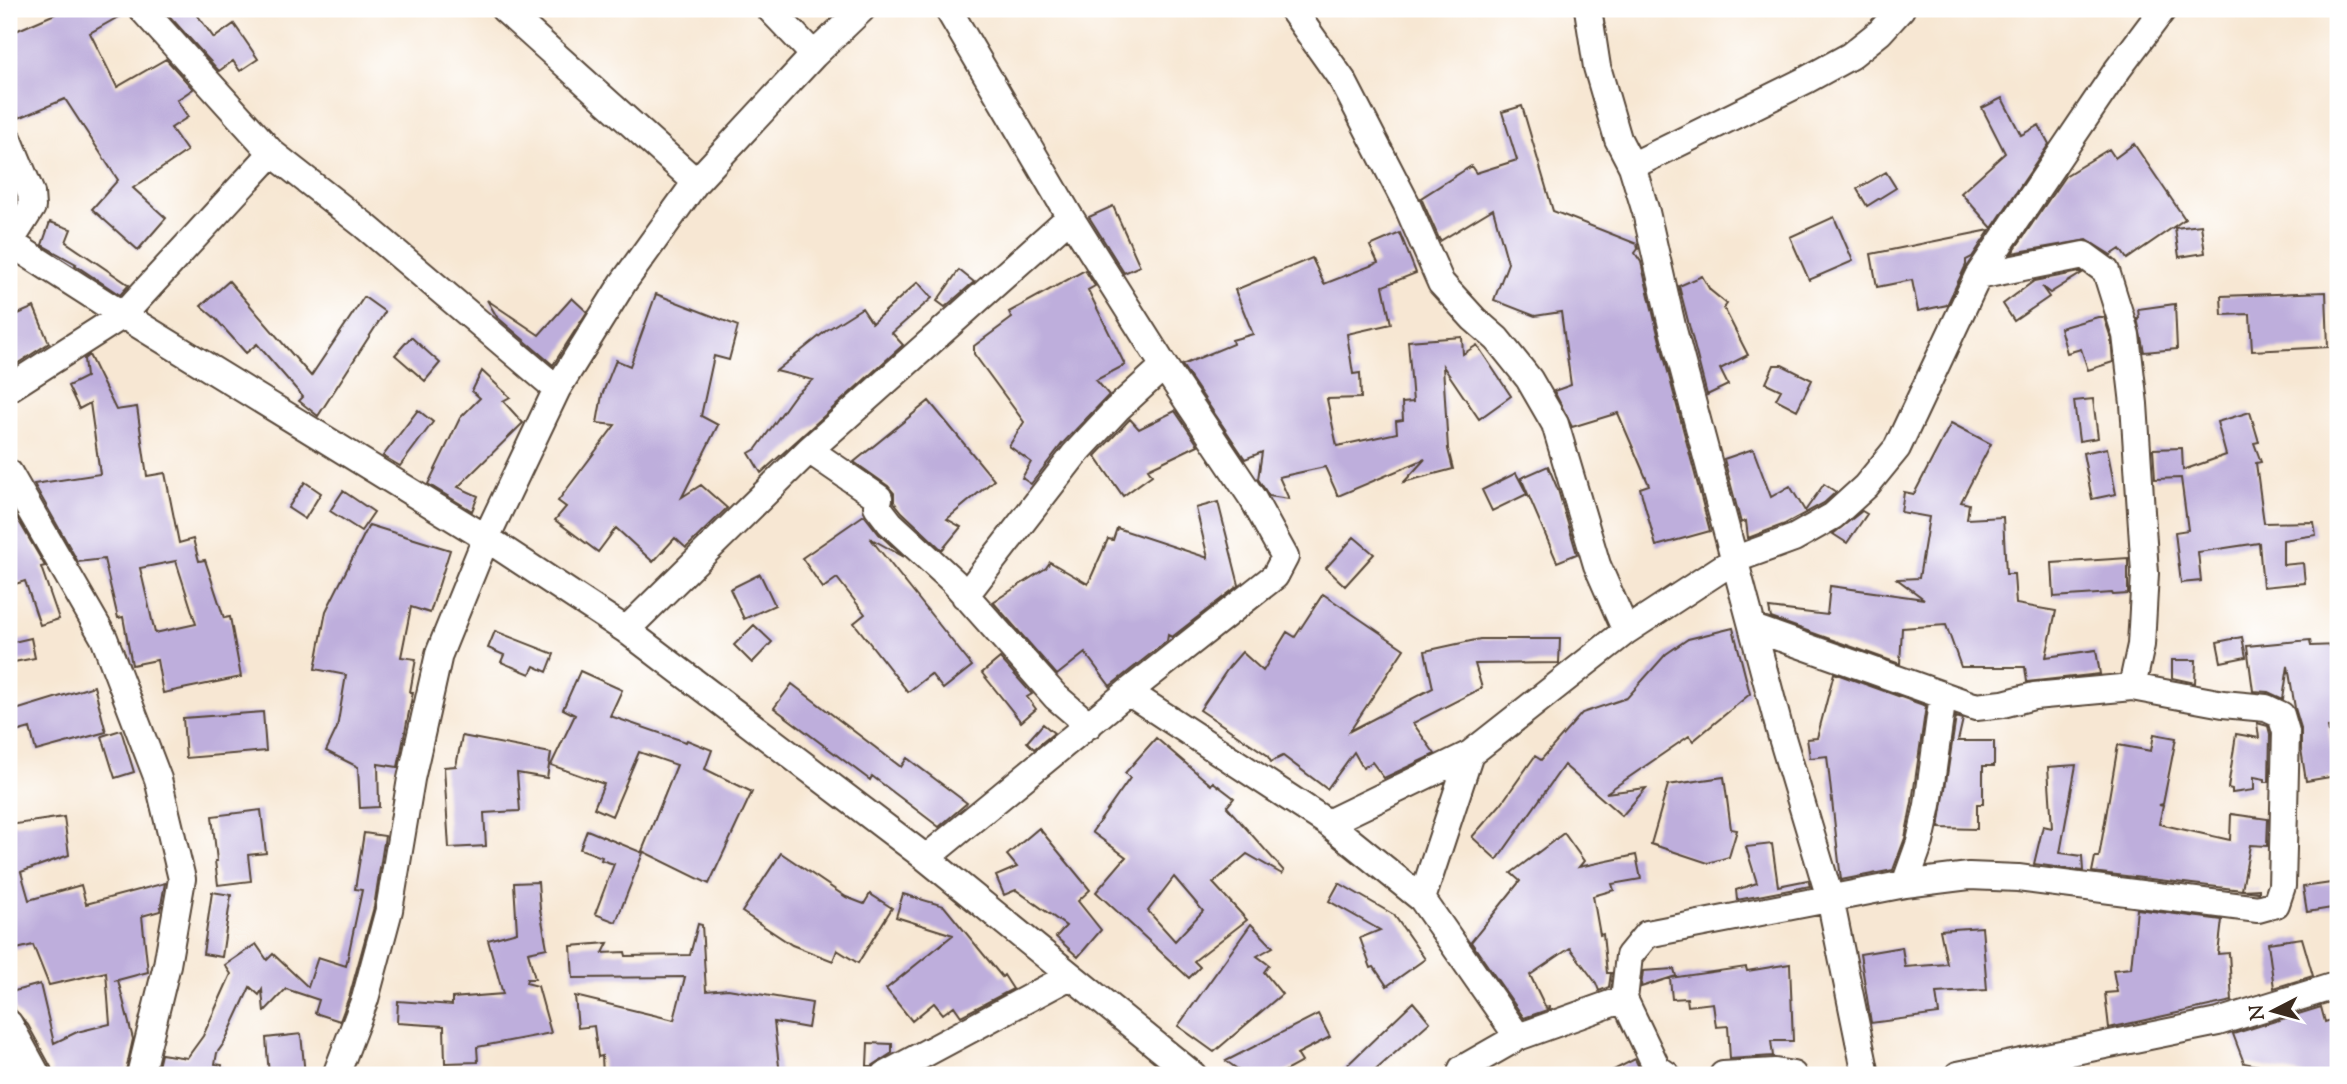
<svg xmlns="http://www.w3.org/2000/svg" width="2347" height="1084" font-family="'Sorts Mill Goudy',serif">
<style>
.building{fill:#beaedc;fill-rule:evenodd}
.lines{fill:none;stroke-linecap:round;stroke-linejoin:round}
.minor-casing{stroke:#574639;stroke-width:30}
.minor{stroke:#fff;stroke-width:26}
</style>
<rect width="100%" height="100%" fill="#fff"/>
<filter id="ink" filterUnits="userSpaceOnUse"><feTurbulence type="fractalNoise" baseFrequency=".0143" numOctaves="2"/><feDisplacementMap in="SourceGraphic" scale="14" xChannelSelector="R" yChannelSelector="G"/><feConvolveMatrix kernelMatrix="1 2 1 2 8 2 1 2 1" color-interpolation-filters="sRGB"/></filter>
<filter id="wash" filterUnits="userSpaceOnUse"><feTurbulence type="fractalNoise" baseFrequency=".00686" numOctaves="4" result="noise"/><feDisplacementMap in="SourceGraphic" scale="28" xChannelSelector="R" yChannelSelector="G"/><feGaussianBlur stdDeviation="1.57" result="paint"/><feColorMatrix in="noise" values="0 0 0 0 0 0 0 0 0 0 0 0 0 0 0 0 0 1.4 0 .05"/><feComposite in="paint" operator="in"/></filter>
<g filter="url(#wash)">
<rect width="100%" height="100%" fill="#f7e7d3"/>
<g id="blocks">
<path class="building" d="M 52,9 L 127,9 L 127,12 L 90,33 L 117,87 L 166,59 L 193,89 L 177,100 L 188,117 L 171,128 L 187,151 L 133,188 L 166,218 L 138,250 L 92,209 L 118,180 L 65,99 L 19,118 L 9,92 L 9,34 L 55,14 Z
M 163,9 L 193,9 L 214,38 L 234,24 L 258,59 L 240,71 L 233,61 L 219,71 Z
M 2002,98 L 2021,135 L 2039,125 L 2049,144 L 1992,228 L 1961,193 L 2005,153 L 1982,108 Z
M 1522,106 L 1553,211 L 1637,244 L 1638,249 L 1635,253 L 1641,262 L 1657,330 L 1710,531 L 1656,546 L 1640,488 L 1649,485 L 1618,413 L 1572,427 L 1554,391 L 1571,385 L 1561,312 L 1535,316 L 1494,300 L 1508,263 L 1493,209 L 1440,241 L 1421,198 L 1471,166 L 1476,173 L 1517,160 L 1502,112 Z
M 2134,144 L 2185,219 L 2127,259 L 2120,249 L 2111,255 L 2087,240 L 2012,253 L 2065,176 L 2109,149 L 2115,158 Z
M 1886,172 L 1896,188 L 1867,206 L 1857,189 Z
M 1113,206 L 1140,266 L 1124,273 L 1089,217 Z
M 1834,217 L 1853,261 L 1809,280 L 1790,237 Z
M 50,222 L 71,229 L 66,242 L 129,285 L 120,295 L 75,265 L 76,264 L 42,245 Z
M 2201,225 L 2205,253 L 2179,257 L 2175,228 Z
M 1990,230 L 1972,257 L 1966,260 L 1966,265 L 1947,305 L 1918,311 L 1912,280 L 1877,287 L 1871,254 Z
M 1400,233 L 1416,273 L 1383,286 L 1391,324 L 1347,334 L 1353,374 L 1360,373 L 1361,398 L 1327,399 L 1337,446 L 1397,433 L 1396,421 L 1403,420 L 1402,403 L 1413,402 L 1408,341 L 1462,337 L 1463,354 L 1477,345 L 1511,396 L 1479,419 L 1443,366 L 1448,449 L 1453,469 L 1404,482 L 1425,459 L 1338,496 L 1325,467 L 1279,477 L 1289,499 L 1269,496 L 1258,479 L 1262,452 L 1245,459 L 1182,365 L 1233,344 L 1232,340 L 1253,334 L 1235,290 L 1312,258 L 1324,284 L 1378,263 L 1370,246 Z
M 959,270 L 974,282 L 945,307 L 937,301 Z
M 1085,270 L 1095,286 L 1088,290 L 1125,365 L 1096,380 L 1109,395 L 1062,444 L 1031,484 L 1022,478 L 1031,462 L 1009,446 L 1024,422 L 974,354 L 974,346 L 1012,318 L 1009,312 Z
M 2080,272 L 2082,273 L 2050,293 L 2042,287 L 2049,297 L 2014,321 L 2003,304 L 2034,281 Z
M 1702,276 L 1710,290 L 1727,304 L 1724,308 L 1748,355 L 1720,369 L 1728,385 L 1707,395 L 1679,286 Z
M 229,281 L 311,376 L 364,297 L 385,312 L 318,416 L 299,401 L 303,397 L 257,344 L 246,353 L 215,318 L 201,306 Z
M 918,282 L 932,298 L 892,333 L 903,345 L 761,473 L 749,453 L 756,449 L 795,395 L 813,380 L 776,371 L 827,330 L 862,308 L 872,323 Z
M 2326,292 L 2328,347 L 2252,351 L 2250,314 L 2222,315 L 2221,296 Z
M 656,294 L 738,326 L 729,360 L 714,356 L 701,416 L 718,425 L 682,497 L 701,485 L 727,508 L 686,548 L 675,538 L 653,562 L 616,528 L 598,552 L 555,520 L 566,507 L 558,501 L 615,425 L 597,423 L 602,395 L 616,360 L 630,366 Z
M 572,298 L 587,312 L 553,365 L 497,317 L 487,300 L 539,335 Z
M 2175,304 L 2177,349 L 2144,352 L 2137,318 L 2139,318 L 2138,309 Z
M 34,307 L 49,343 L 9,369 L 9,318 Z
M 2098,317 L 2104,317 L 2111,338 L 2113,362 L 2088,370 L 2081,349 L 2067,353 L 2060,328 Z
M 411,337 L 440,363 L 425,381 L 395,355 Z
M 89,355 L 116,410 L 137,407 L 147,476 L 165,473 L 179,543 L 193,539 L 199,561 L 205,560 L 224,618 L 230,617 L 241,677 L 163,693 L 157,660 L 132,665 L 123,617 L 118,618 L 104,559 L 78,562 L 34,484 L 100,474 L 90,403 L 79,409 L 68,386 L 86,377 L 84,359 ZM 176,561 L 196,624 L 155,633 L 140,568 Z
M 1774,365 L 1782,365 L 1812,380 L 1797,410 L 1776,399 L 1781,390 L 1766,383 Z
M 482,371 L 510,397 L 503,401 L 523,423 L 458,487 L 478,496 L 472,511 L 428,484 L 460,418 L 480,398 L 472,391 Z
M 2093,399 L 2098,438 L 2079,441 L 2074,401 Z
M 929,401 L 994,480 L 947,519 L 961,527 L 942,550 L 902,512 L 894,502 L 894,493 L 888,486 L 854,462 Z
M 418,410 L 433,422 L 400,466 L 383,456 Z
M 1175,411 L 1198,445 L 1148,469 L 1152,475 L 1123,496 L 1095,456 L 1130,419 L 1139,429 Z
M 2250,412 L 2259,442 L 2254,443 L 2261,462 L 2256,463 L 2264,523 L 2314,522 L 2316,535 L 2283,540 L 2283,565 L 2303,563 L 2305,583 L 2263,587 L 2259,543 L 2198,552 L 2201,581 L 2181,583 L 2175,532 L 2188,530 L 2181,478 L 2155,479 L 2153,449 L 2182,448 L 2183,470 L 2226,455 L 2217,422 Z
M 1951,423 L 1991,444 L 1961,502 L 1969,504 L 1967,519 L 2003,517 L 2006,574 L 2014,574 L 2016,604 L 2056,611 L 2046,657 L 2096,650 L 2100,674 L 2027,682 L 2025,667 L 1961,667 L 1946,625 L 1902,628 L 1900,664 L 1771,618 L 1769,608 L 1827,615 L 1830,586 L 1924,599 L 1897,579 L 1919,578 L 1929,517 L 1901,512 L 1904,492 L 1914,494 Z
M 2107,448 L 2116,494 L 2092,499 L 2083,453 Z
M 1753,449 L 1771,497 L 1790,486 L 1805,511 L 1824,484 L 1836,492 L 1824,503 L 1785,524 L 1748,538 L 1746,521 L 1741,523 L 1724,459 Z
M 1548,466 L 1558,490 L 1577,554 L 1557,562 L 1521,478 Z
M 1516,473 L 1527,494 L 1492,511 L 1482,490 Z
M 305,482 L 321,493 L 305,519 L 288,508 Z
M 343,491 L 374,512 L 361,531 L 330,511 Z
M 1218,502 L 1239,585 L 1172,637 L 1168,635 L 1167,641 L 1110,686 L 1085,653 L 1057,675 L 993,602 L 1046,568 L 1050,562 L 1088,584 L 1108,539 L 1113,540 L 1117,528 L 1208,558 L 1196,508 Z
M 9,504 L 45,566 L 41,567 L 59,619 L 40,625 L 25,581 L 9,586 Z
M 1862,511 L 1867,514 L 1847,543 L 1833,534 Z
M 864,515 L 879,534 L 904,557 L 870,538 L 972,666 L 943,689 L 931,674 L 908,692 L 854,623 L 865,614 L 837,578 L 823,588 L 802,558 Z
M 369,525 L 450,550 L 430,613 L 411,607 L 401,657 L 416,659 L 410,692 L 413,692 L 398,767 L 378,764 L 379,807 L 360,808 L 358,767 L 326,751 L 337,728 L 346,675 L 315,669 L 326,611 Z
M 1354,537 L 1374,554 L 1345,586 L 1326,568 Z
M 2128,558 L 2128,594 L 2113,595 L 2112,593 L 2054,597 L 2052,563 Z
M 760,574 L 775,605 L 744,619 L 730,589 Z
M 1323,594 L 1404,649 L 1350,731 L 1433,688 L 1425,651 L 1480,639 L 1560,639 L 1559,663 L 1475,664 L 1482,688 L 1413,723 L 1435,754 L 1384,778 L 1372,762 L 1363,768 L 1354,752 L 1327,789 L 1283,756 L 1271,762 L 1267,755 L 1200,710 L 1229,667 L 1242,652 L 1263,671 L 1287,632 L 1295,637 Z
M 754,625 L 772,642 L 752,663 L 734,645 Z
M 1733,628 L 1750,694 L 1693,741 L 1689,736 L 1606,793 L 1646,788 L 1622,816 L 1564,765 L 1497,860 L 1472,837 L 1501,804 L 1535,756 L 1541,760 L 1582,713 L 1627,698 L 1666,654 L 1688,639 Z
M 495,631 L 554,654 L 547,672 L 534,666 L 530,674 L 501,662 L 504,655 L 488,648 Z
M 2242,637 L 2246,657 L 2221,662 L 2217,642 Z
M 31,638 L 35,658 L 9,663 L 9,643 Z
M 2310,640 L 2311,646 L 2338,645 L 2338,726 L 2328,727 L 2336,776 L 2306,781 L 2301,749 L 2301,728 L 2295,708 L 2288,666 L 2283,699 L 2268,692 L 2253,691 L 2247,646 Z
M 1000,658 L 1032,694 L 1027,697 L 1036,709 L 1021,722 L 982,673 Z
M 2172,660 L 2196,660 L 2195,683 L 2172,678 Z
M 580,671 L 622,690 L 610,716 L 686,742 L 687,740 L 712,750 L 705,769 L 752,792 L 709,884 L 642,851 L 677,765 L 639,752 L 612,816 L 594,808 L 604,784 L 551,765 L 575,715 L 563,709 Z
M 1834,673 L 1926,706 L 1912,802 L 1905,838 L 1893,870 L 1841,880 L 1827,756 L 1810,758 L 1807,739 L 1817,738 Z
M 792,684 L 901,767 L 907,758 L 967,803 L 939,827 L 872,776 L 870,780 L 774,708 Z
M 94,686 L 106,732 L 36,751 L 30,728 L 9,734 L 9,712 Z
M 263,712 L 266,751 L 186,758 L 183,718 Z
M 1956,717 L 1963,719 L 1958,741 L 1994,741 L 1994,766 L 1983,766 L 1983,804 L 1977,804 L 1977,829 L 1939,828 Z
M 2257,723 L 2268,726 L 2270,734 L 2269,782 L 2265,782 L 2265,779 L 2254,777 L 2254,790 L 2232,793 L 2232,789 L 2228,788 L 2236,734 L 2259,738 Z
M 1043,724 L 1054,733 L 1034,749 L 1027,742 Z
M 121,730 L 134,772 L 115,778 L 102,736 Z
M 2154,734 L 2176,738 L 2163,804 L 2159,805 L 2163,806 L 2159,824 L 2230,840 L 2231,814 L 2268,819 L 2267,846 L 2250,845 L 2242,890 L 2259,889 L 2259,892 L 2092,872 L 2095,857 L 2099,857 L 2118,745 L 2151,751 Z
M 462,736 L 551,753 L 547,778 L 517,773 L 520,811 L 484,813 L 486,846 L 449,848 L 444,767 L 456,766 Z
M 1156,738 L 1211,785 L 1213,782 L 1234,798 L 1227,807 L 1284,871 L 1282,874 L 1247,854 L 1213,883 L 1247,920 L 1194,961 L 1200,967 L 1189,978 L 1096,892 L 1126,857 L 1092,832 L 1130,778 L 1125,773 ZM 1174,877 L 1203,911 L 1175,941 L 1148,911 Z
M 2076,765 L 2060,853 L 2082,856 L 2083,871 L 2034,864 L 2043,826 L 2052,828 L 2048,767 Z
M 1724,777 L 1731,829 L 1737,830 L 1729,857 L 1708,863 L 1651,844 L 1668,785 Z
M 261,810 L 266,853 L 248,855 L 251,881 L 218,885 L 215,861 L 217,861 L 212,816 Z
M 64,817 L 69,855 L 21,872 L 29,900 L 81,885 L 86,904 L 165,883 L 160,911 L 142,916 L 148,972 L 114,981 L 118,980 L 133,1039 L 125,1075 L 53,1075 L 51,1067 L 28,1025 L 15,1010 L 11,992 L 40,984 L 54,1043 L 77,1032 L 110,1024 L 106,972 L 49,985 L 33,945 L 9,951 L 9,825 Z
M 1039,828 L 1090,890 L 1078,901 L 1101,930 L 1078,957 L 1056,937 L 1066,926 L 1016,890 L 1004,895 L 996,876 L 1017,867 L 1007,855 Z
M 587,830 L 643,853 L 616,922 L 595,914 L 614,864 L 601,860 L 602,857 L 580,849 Z
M 364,833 L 385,836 L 374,907 L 350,994 L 340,1021 L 315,1013 L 319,1000 L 286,989 L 264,1012 L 262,990 L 259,995 L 250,987 L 224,1043 L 217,1053 L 215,1064 L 222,1065 L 221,1075 L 156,1075 L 161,1054 L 187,1058 L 203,1036 L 231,974 L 225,965 L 256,944 L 267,960 L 273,954 L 308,987 L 318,957 L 346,966 L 362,890 L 355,889 Z
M 1564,833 L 1584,861 L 1579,867 L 1636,855 L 1641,879 L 1612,884 L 1614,890 L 1593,896 L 1600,935 L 1603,934 L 1607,973 L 1611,973 L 1609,987 L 1599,991 L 1596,983 L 1570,948 L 1530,975 L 1546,1008 L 1549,1007 L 1550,1009 L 1524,1018 L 1471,942 L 1520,881 L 1511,873 Z
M 1772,844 L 1778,886 L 1808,880 L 1810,886 L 1737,900 L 1736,890 L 1757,883 L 1746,847 Z
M 781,853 L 846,897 L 864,904 L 870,894 L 892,908 L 858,963 L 837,950 L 833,961 L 792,945 L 742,912 Z
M 538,882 L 540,909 L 547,948 L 528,952 L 535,979 L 527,979 L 526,983 L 538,986 L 551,1033 L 477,1047 L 478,1062 L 445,1063 L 444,1026 L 397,1023 L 398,1001 L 452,1005 L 452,998 L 503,994 L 488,940 L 517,932 L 514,883 Z
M 2338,882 L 2338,907 L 2307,912 L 2303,887 Z
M 1339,883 L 1394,915 L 1425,959 L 1387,986 L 1374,967 L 1371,968 L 1360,938 L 1380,930 L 1329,901 Z
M 212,892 L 231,895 L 222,957 L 203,954 Z
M 903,894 L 944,906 L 1002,977 L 1004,975 L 1013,989 L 961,1016 L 954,1006 L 943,1014 L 934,1003 L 912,1021 L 886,989 L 953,935 L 896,917 Z
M 2137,909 L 2222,920 L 2218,954 L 2229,953 L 2232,1001 L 2109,1028 L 2105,993 L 2117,992 L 2113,970 L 2131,968 Z
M 698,924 L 702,925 L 706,991 L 728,989 L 812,1003 L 808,1028 L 774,1022 L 780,1075 L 603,1075 L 602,1056 L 598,1057 L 594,1026 L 578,1028 L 575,996 L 674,1020 L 685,977 L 573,978 L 571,946 L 608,943 L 603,953 L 625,952 L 626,956 L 690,955 Z
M 1251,924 L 1273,947 L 1257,956 L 1269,965 L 1264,972 L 1282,994 L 1214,1052 L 1178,1026 Z
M 1982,927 L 1987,990 L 1936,993 L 1939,1014 L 1871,1023 L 1860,954 L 1902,947 L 1905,967 L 1947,964 L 1940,930 Z
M 2302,938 L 2313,976 L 2274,988 L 2268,943 Z
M 1790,964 L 1793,1041 L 1771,1041 L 1773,1056 L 1730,1059 L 1728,1026 L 1716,1027 L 1713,1003 L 1688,1006 L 1687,998 L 1672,999 L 1670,978 L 1746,967 L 1747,971 Z
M 1674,969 L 1676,976 L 1641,987 L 1643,971 Z
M 1413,1002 L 1430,1022 L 1370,1075 L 1337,1075 Z
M 2321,1007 L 2325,1022 L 2338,1018 L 2338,1075 L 2305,1075 L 2244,1063 L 2233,1034 Z
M 1318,1014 L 1330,1037 L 1297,1054 L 1302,1062 L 1278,1075 L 1246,1075 L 1226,1061 Z
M 301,1034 L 305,1075 L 269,1075 L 266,1038 Z
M 868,1043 L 892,1044 L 892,1053 L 872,1066 L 867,1066 Z
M 1635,1059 L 1643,1075 L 1604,1075 Z"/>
</g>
</g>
<g filter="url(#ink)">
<use href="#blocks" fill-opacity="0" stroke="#574639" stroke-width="2"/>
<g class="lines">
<g class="minor-casing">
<path id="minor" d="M 142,9 L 272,153 L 365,226 L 557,389
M 504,9 L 696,182
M 770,9 L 814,55
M 1292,9 L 1343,81 L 1406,203 L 1441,283 L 1474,319 L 1497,339 L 1529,379 L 1555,424 L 1597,565 L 1626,631
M 1588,9 L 1597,67 L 1618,139 L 1632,166 L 1646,212 L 1672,326 L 1780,731 L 1830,898 L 1866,1075
M 9,140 L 31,193 L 32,207 L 10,242
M 1632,166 L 1806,80 L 1850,56 L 1880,32 L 1901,9
M 9,242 L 123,315 L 486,538 L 626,630 L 926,858 L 1193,1075
M 1978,276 L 2084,255 L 2106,271 L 2126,335 L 2134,404 L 2145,573 L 2141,645 L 2132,687
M 9,388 L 123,315 L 272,153
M 809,450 L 879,498 L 877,506 L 890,523 L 953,581 L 1056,697 L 1089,725
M 9,473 L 104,638 L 158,779 L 182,879 L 167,965 L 140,1075
M 965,596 L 1074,455 L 1117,409 L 1164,366
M 626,630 L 809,450 L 1070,217
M 1128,692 L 1328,823 L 1422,899 L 1518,1037
M 1328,823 L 1470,754 L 1626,631 L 1736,559 L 1794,538 L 1833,516 L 1866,486 L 1897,448 L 1978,276 L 2118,69 L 2163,9
M 926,858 L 1128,692 L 1275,576 L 1285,557 L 1253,499 L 1164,366 L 1070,217 L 948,9
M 1905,884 L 1920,842 L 1928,805 L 1943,695
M 1422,899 L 1470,754
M 9,1024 L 37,1075
M 1462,1069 L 1518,1037 L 1624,999
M 336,1075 L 365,999 L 389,910 L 411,779 L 439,654 L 486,538 L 557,389 L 623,283 L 696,182 L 814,55 L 862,9
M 885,1075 L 1070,976
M 1667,1075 L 1657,1068 L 1624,999 L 1629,956 L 1647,934 L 1905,884 L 1969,876 L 2018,878 L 2258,909 L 2276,904 L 2282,886 L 2286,732 L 2281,715 L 2266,708 L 2223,704 L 2132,687 L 2034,696 L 2003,704 L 1976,707 L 1753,628
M 1723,1075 L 1775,1072 L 1793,1075
M 1958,1075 L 2218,1022 L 2338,985"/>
</g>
<use href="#minor" class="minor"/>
</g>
</g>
<rect width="2347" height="1084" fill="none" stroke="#fff" stroke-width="35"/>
<g transform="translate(2273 1011) rotate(264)" stroke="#ffffff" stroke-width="5" paint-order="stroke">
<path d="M0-5L12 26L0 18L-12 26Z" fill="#3b2a1e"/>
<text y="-10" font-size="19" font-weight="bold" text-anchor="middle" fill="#3b2a1e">N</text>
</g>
</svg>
